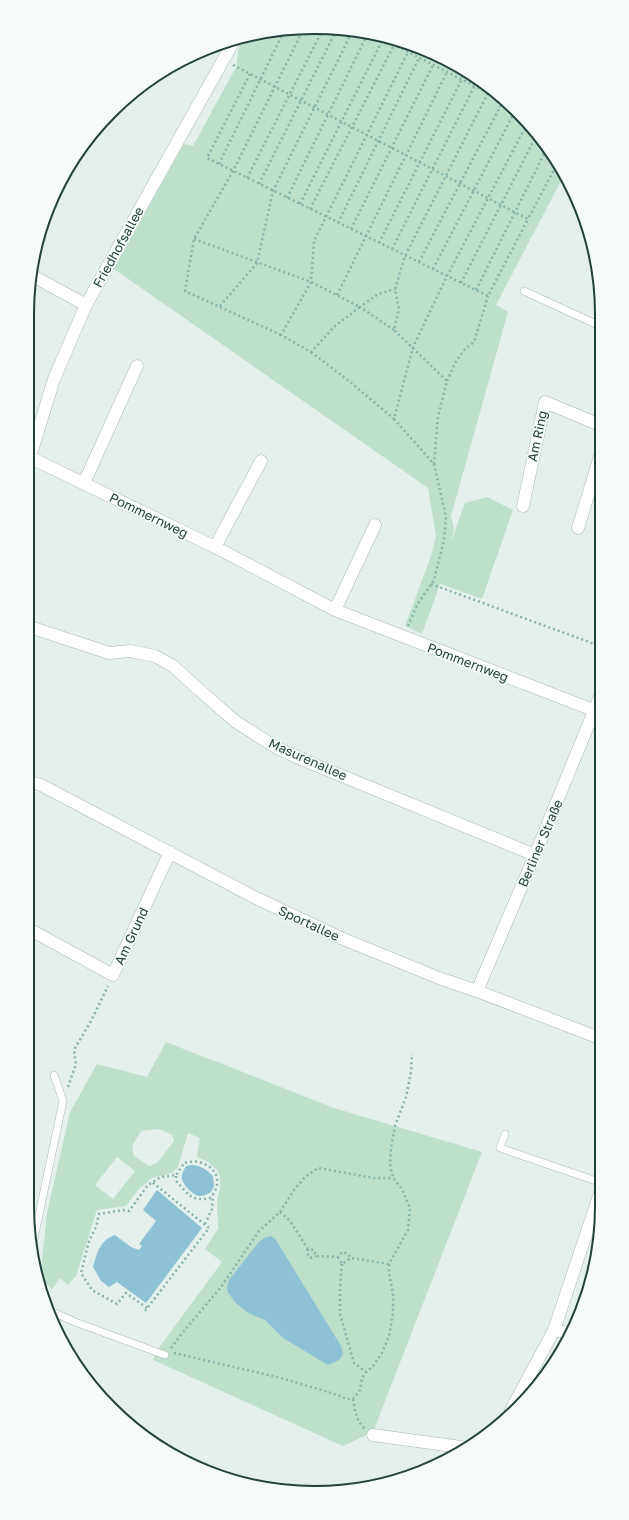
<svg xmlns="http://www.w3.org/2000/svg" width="629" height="1520" font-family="'Golos Text',sans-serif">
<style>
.green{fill:#bee0cb;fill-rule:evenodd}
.water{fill:#8dc2d5}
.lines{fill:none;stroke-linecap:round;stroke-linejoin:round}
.lane-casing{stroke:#a7b8b4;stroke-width:8}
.street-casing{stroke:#a7b8b4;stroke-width:13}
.path{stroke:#85b3a9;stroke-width:2.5;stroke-dasharray:2 3;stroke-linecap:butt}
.lane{stroke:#fff;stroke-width:7}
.street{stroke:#fff;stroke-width:12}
.labels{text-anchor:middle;stroke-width:3.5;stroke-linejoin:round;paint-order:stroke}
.street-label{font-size:13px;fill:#23423d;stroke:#f6fbf9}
.rim{fill:none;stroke:#23423d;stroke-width:2}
</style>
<rect width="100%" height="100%" fill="#e5efec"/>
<path class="green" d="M 295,28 L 352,29 L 407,42 L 474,75 L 531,125 L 563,177 L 496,305 L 508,312 L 451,516 L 454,528 L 451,542 L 465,503 L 487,497 L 513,510 L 482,599 L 440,584 L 422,634 L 405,626 L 431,556 L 436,536 L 428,488 L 114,269 L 184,144 L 193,146 L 236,67 L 238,52 L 243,36 Z
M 166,1042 L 334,1108 L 482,1152 L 373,1432 L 343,1446 L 153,1360 L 158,1349 L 222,1262 L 205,1249 L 218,1229 L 217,1200 L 220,1189 L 220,1177 L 217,1170 L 208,1162 L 197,1157 L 200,1138 L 188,1133 L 178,1167 L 172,1173 L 152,1178 L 139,1189 L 126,1206 L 97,1210 L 76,1276 L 68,1285 L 60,1278 L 52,1289 L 40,1278 L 47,1213 L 70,1112 L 97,1064 L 147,1077 ZM 159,1129 L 172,1135 L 174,1141 L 157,1163 L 149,1166 L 134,1156 L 132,1146 L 141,1131 ZM 117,1157 L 135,1171 L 113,1199 L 95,1185 Z"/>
<path class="water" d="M 191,1165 C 200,1165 206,1169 213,1176 L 214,1186 L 211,1192 C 208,1194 204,1196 199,1196 C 193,1195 183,1185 182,1179 C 181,1174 184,1170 186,1166 Z
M 157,1190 L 202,1228 L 146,1303 L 117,1282 L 109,1287 L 101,1281 L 93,1267 C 97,1253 100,1240 115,1235 L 131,1247 L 139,1250 L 142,1246 L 139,1244 L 156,1221 L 143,1210 Z
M 271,1236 L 276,1240 L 341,1346 L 343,1354 L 339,1360 L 328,1365 L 283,1338 L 265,1320 L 248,1313 L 236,1303 L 228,1293 L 227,1287 L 229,1280 L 258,1243 L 264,1238 Z"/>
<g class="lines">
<g class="lane-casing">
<path id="lane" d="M 524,291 L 600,326
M 505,1134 L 500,1148 L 602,1183
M 33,1243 L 63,1101 L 54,1075
M 48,1310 L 75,1322 L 165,1355"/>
</g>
<g class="street-casing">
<path id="street" d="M 33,276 L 86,305
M 29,457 L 215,547 L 335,610 L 601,713
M 27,467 L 54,379 L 86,305 L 235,39
M 84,483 L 137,366
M 523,506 L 545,402 L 600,425
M 578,528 L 600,456
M 215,547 L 261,461
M 335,610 L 375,525
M 27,626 L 109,653 L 130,651 L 155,656 L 173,666 L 196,687 L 236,722 L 277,748 L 308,762 L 535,855
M 27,781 L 41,785 L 254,897 L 341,938 L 439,978 L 477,991 L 602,1039
M 27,928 L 113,975 L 170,852
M 477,991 L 535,855 L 601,694
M 554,1330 L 568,1333
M 511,1410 L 554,1330 L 602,1187
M 373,1435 L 468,1448"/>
</g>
<path class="path" d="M 375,35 L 502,100
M 233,65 L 528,219 L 556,166
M 250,74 L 207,158 L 488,296 L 528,219
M 219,164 L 285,29
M 247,178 L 323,29
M 259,184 L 337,29
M 287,198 L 368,33
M 300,204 L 383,39
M 310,209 L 394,45
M 338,223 L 419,58
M 351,229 L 433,65
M 194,239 L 311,282 L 360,307 L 335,326 L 311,352 L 281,335 L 311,282 L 314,241 L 408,52
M 379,243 L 466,71
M 392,249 L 478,79
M 419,262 L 503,101
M 433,269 L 515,111
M 461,283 L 537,134
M 476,290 L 546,150
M 337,295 L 447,72
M 220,306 L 257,263 L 273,191 L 353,30
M 394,330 L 360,307 L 378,294 L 395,289
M 281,335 L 185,291 L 194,239 L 233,171 L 304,28
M 311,352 L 349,381 L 394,419
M 447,381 L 455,363 L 465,349 L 474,342 L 488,296
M 434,464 L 438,416 L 447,381 L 394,330 L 399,309 L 395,289 L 405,256 L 490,89
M 431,584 L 600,646
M 408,626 L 417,605 L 434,580 L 444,540 L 446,517 L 434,464 L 394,419 L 413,347 L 447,276 L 528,122
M 68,1087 L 76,1064 L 74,1050 L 91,1021 L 108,986
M 280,1212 L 290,1221 L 308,1249 L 314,1250 L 316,1256 L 338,1257 L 342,1252 L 348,1254 L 351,1258 L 389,1264
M 205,1224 L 212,1209 L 213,1195
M 308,1249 L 307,1253 L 310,1258 L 316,1256
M 338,1257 L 342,1264 L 351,1258
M 342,1264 L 340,1287 L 340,1314 L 354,1363 L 366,1372
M 147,1308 L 126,1293 L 117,1304 L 92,1290 L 81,1273 L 89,1241 L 96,1227 L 99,1214 L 123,1210 L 129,1211 L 148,1185 L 161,1177 L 176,1175 L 176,1181 C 189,1194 190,1202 210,1198 C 223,1184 218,1167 199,1162 C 194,1161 188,1162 184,1163 L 176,1175
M 145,1311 L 209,1228 L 152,1182
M 171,1348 L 184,1331 L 221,1287 L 259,1231 L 280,1212 L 294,1190 L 305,1177 L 318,1168 L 374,1178 L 393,1178
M 174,1353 L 281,1378 L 338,1395 L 347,1399 L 353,1399 L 360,1390 L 362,1378 L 366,1372 L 373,1366 L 382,1353 L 389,1336 L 393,1313 L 393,1293 L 389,1273 L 389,1264 L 408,1230 L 410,1208 L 402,1189 L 393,1178 L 390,1164 L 391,1148 L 395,1126 L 406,1097 L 411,1072 L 412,1054
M 353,1399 C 355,1410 356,1421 365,1429"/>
<use href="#lane" class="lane"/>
<use href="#street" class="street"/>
</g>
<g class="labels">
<g class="street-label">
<text transform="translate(118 247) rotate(-61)" y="5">Friedhofsallee</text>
<text transform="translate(537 436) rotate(-78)" y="5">Am Ring</text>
<text transform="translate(149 515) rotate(26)" y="5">Pommernweg</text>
<text transform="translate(468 662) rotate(21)" y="5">Pommernweg</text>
<text transform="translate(308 759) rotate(24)" y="5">Masurenallee</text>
<text transform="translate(540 843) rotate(-67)" y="5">Berliner Straße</text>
<text transform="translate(309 923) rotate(25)" y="5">Sportallee</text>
<text transform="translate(131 936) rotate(-65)" y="5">Am Grund</text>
</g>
</g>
<path d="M0 0H629V1520H0ZM314 34H315A280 280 0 0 1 595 314V1206A280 280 0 0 1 315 1486H314A280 280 0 0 1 34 1206V314A280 280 0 0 1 314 34Z" fill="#f6fbf9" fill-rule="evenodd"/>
<path class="rim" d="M314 34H315A280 280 0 0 1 595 314V1206A280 280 0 0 1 315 1486H314A280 280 0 0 1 34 1206V314A280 280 0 0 1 314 34Z"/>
</svg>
